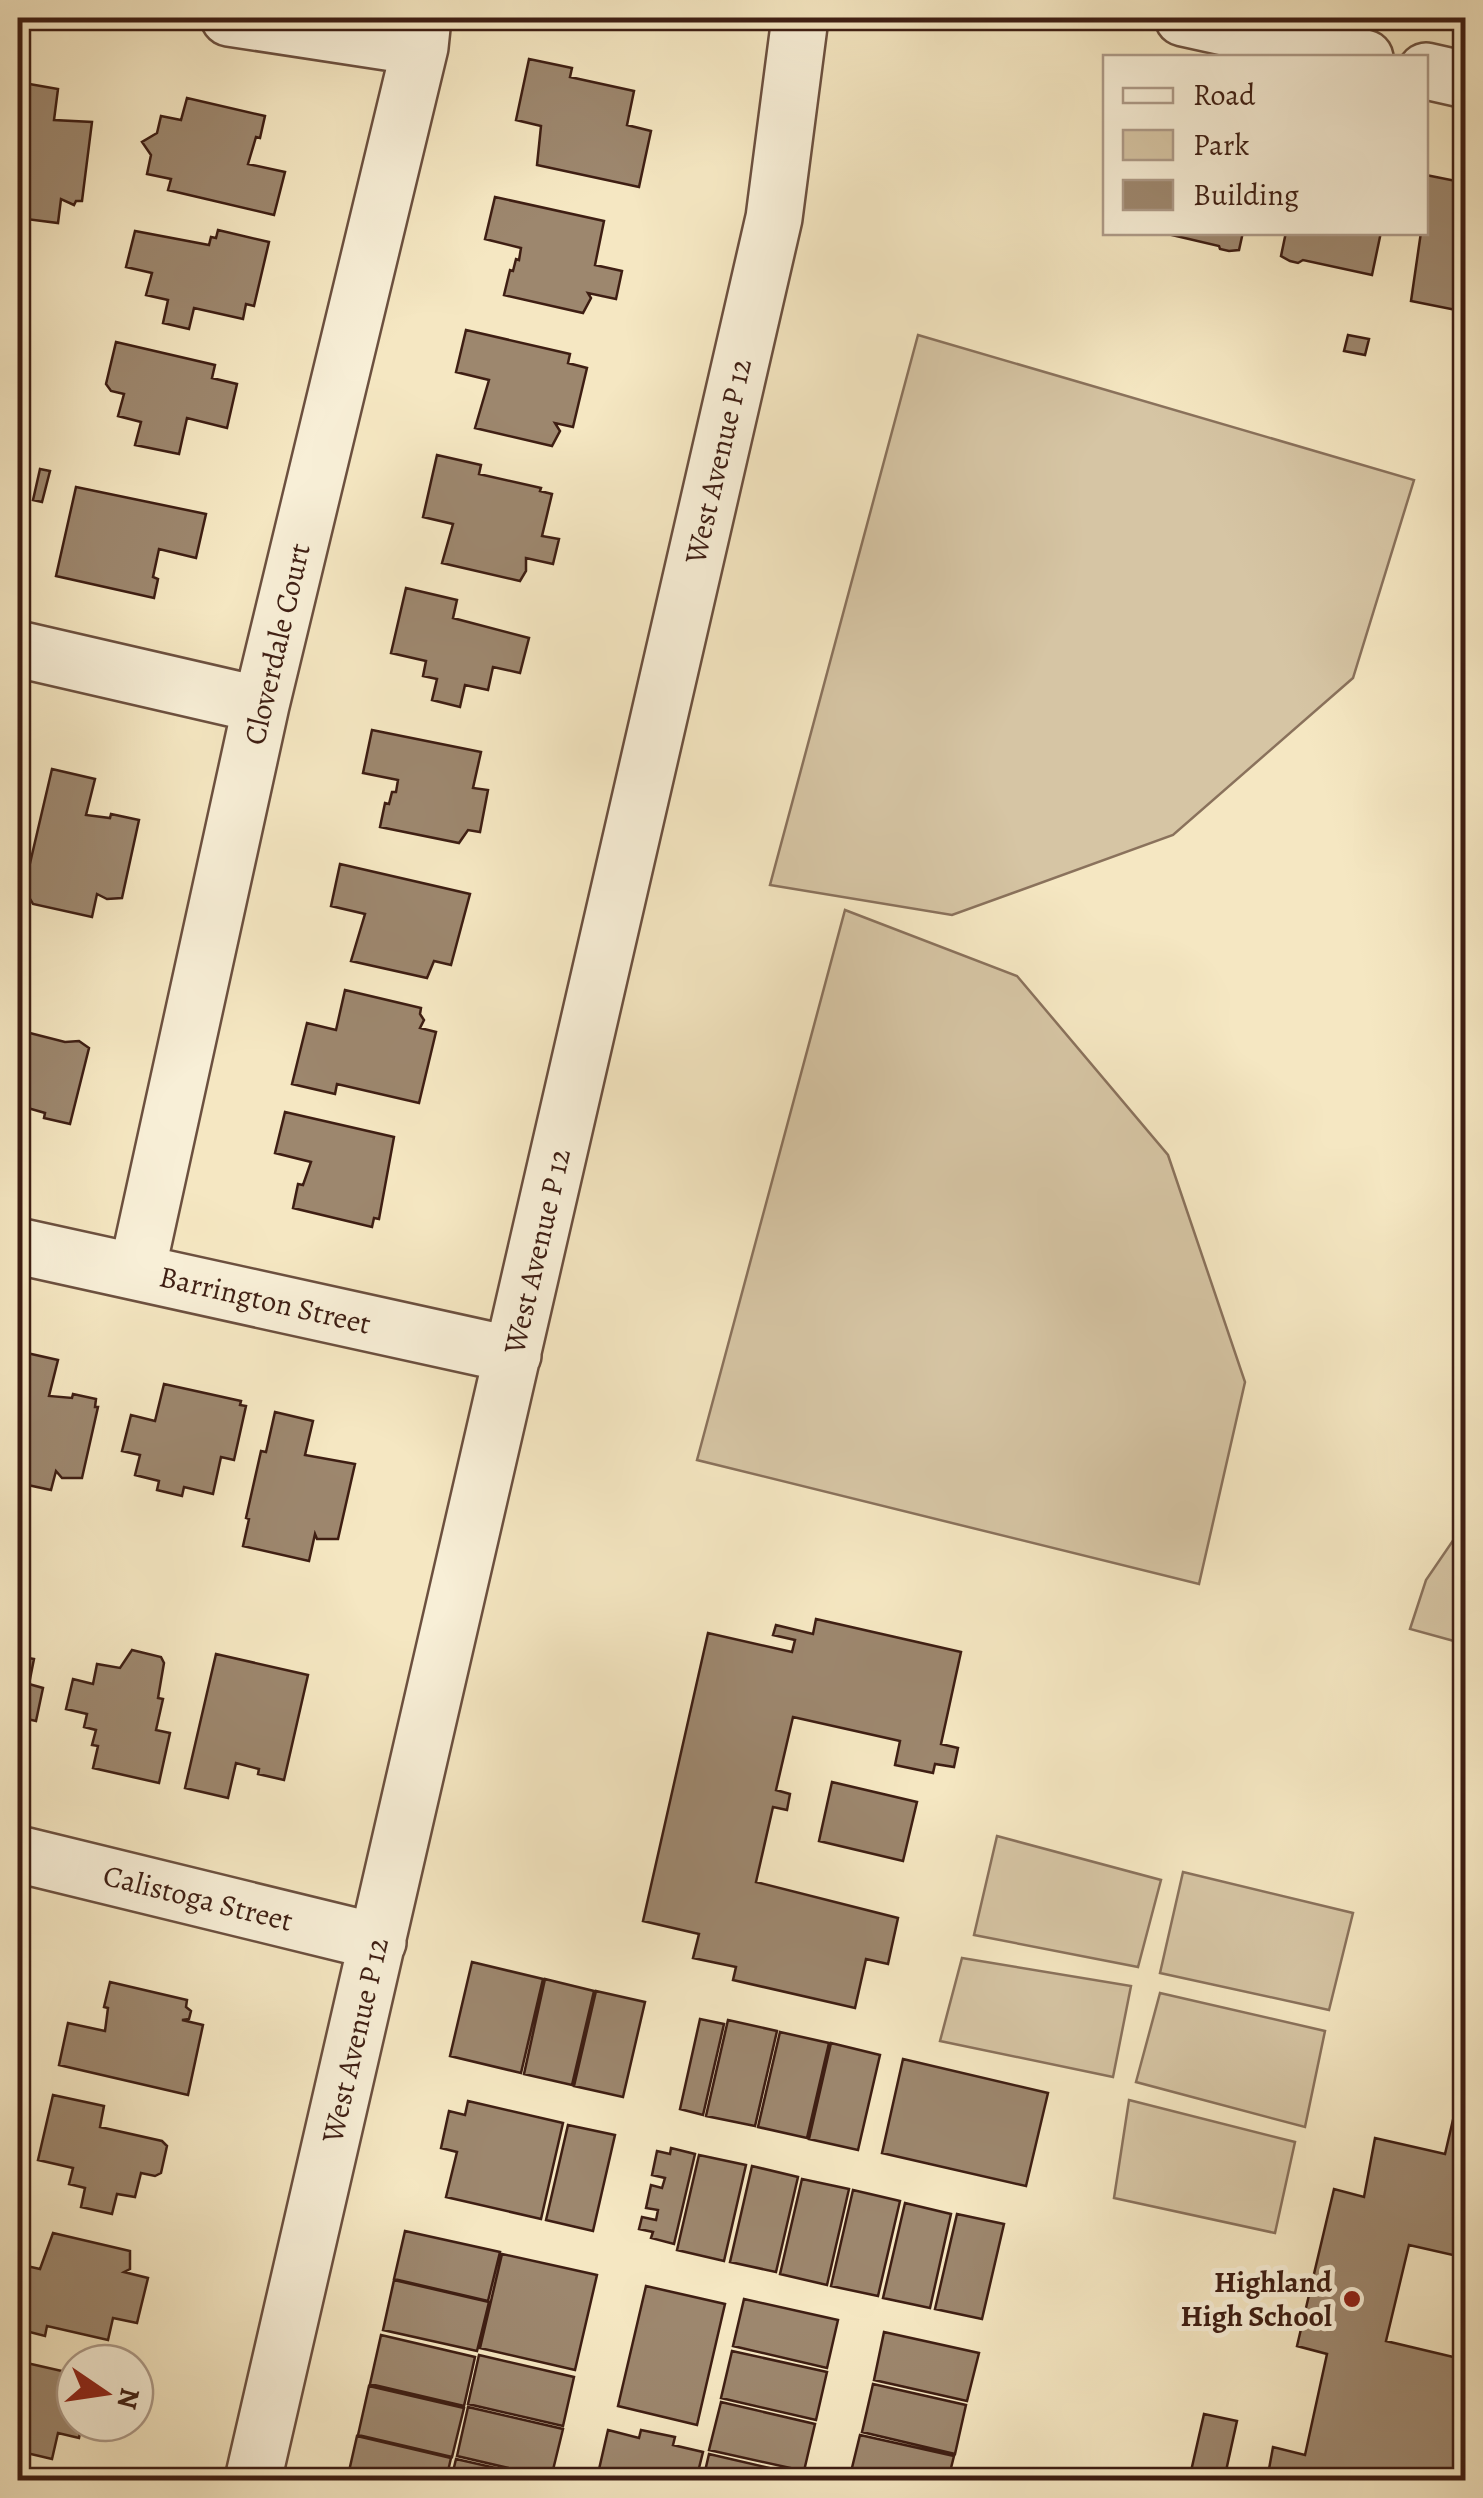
<svg xmlns="http://www.w3.org/2000/svg" width="1483" height="2498" font-family="Alegreya,serif">
<style>
.green{fill:#d6c5a4;stroke:#8a725c;stroke-width:2.5}
.building{fill:#9d876e;stroke:#3e1e13;stroke-width:2.5}
.lines{fill:none;stroke-linecap:round;stroke-linejoin:round}
.minor-casing{stroke:#6c503f;stroke-width:60}
.minor{stroke:#f8efd7;stroke-width:55}
.poi-dot{fill:#8f2418;stroke:#f8efd7;stroke-width:4}
.labels{text-anchor:middle;stroke-width:10;stroke-linejoin:round;paint-order:stroke}
.street-label{font-size:30px;fill:#3e1e13;stroke:#f8efd7}
.poi-label{font-size:30px;font-weight:bold;fill:#3e1e13;stroke:#f8efd7;text-anchor:end}
</style>
<rect width="100%" height="100%" fill="#f5e7c2"/>
<filter id="stains"><feTurbulence type="fractalNoise" baseFrequency=".002" numOctaves="4"/><feColorMatrix values="0 0 0 0 .2 0 0 0 0 .09 0 0 0 0 .02 0 0 0 .5 -.17"/></filter>
<radialGradient id="worn" r=".72"><stop offset=".6" stop-color="#630" stop-opacity="0"/><stop offset="1" stop-color="#630" stop-opacity=".3"/></radialGradient>
<path class="green" d="M 918,335 L 1414,480 L 1353,678 L 1173,835 L 952,915 L 770,885 Z
M 845,910 L 1017,976 L 1168,1155 L 1245,1382 L 1199,1584 L 697,1460 Z
M 1465,1523 L 1465,1644 L 1410,1629 L 1426,1580 Z
M 997,1836 L 1161,1880 L 1138,1967 L 974,1935 Z
M 1183,1872 L 1353,1913 L 1329,2010 L 1160,1973 Z
M 962,1958 L 1131,1986 L 1113,2077 L 940,2041 Z
M 1160,1993 L 1325,2031 L 1305,2127 L 1136,2082 Z
M 1129,2100 L 1295,2142 L 1275,2233 L 1114,2198 Z"/>
<path class="building" d="M 574,18 L 655,18 L 654,24 Z
M 529,59 L 572,68 L 570,77 L 634,91 L 627,125 L 651,131 L 639,187 L 537,165 L 541,126 L 516,120 Z
M 18,82 L 58,89 L 54,120 L 92,122 L 82,201 L 76,201 L 74,205 L 61,199 L 58,223 L 18,218 Z
M 187,98 L 265,116 L 260,138 L 256,137 L 248,164 L 285,172 L 274,215 L 168,190 L 171,179 L 147,174 L 151,155 L 142,142 L 157,133 L 161,116 L 181,120 Z
M 1426,175 L 1466,183 L 1466,312 L 1411,301 L 1421,232 L 1426,232 Z
M 495,197 L 604,221 L 595,265 L 622,271 L 616,299 L 588,293 L 591,298 L 583,313 L 504,295 L 510,270 L 513,271 L 516,259 L 519,260 L 521,248 L 485,239 Z
M 218,230 L 269,242 L 254,306 L 246,304 L 243,319 L 194,308 L 189,329 L 163,323 L 168,300 L 146,295 L 152,273 L 126,267 L 135,231 L 209,245 L 211,237 L 216,238 Z
M 1159,232 L 1243,232 L 1239,250 L 1229,251 L 1220,249 L 1219,246 Z
M 1286,232 L 1381,232 L 1372,275 L 1303,260 L 1298,263 L 1290,261 L 1281,256 Z
M 466,330 L 570,354 L 568,363 L 587,368 L 573,427 L 555,423 L 560,431 L 552,446 L 475,428 L 489,380 L 456,372 Z
M 1348,335 L 1369,339 L 1365,355 L 1344,351 Z
M 116,342 L 215,365 L 212,378 L 237,384 L 227,428 L 187,418 L 179,454 L 135,445 L 141,422 L 118,416 L 124,394 L 111,391 L 106,384 Z
M 437,455 L 481,465 L 479,474 L 541,488 L 540,491 L 552,494 L 542,536 L 559,539 L 553,564 L 526,558 L 526,571 L 520,581 L 442,563 L 453,524 L 423,517 Z
M 40,469 L 50,471 L 42,502 L 33,500 Z
M 76,487 L 206,514 L 196,558 L 159,549 L 153,577 L 158,579 L 154,598 L 56,576 Z
M 406,588 L 457,600 L 453,618 L 529,638 L 520,673 L 493,667 L 488,690 L 465,685 L 460,707 L 432,700 L 437,679 L 423,676 L 426,661 L 391,653 Z
M 372,730 L 481,752 L 473,788 L 488,790 L 480,832 L 468,830 L 459,843 L 380,827 L 385,803 L 389,804 L 392,792 L 396,792 L 398,780 L 363,773 Z
M 52,769 L 95,779 L 86,815 L 110,818 L 111,814 L 139,820 L 122,898 L 107,899 L 97,894 L 92,917 L 33,904 L 24,889 Z
M 340,864 L 470,894 L 451,965 L 434,961 L 427,978 L 351,961 L 365,914 L 331,906 Z
M 345,990 L 421,1008 L 420,1014 L 424,1020 L 420,1028 L 436,1032 L 419,1103 L 337,1084 L 335,1094 L 292,1084 L 307,1023 L 336,1030 Z
M 18,1030 L 65,1042 L 79,1041 L 89,1048 L 70,1124 L 44,1118 L 45,1113 L 21,1106 L 18,1118 Z
M 285,1112 L 394,1137 L 379,1219 L 374,1218 L 372,1227 L 293,1208 L 298,1184 L 303,1185 L 311,1162 L 275,1153 Z
M 18,1351 L 58,1360 L 49,1396 L 72,1398 L 73,1394 L 96,1399 L 95,1407 L 98,1407 L 82,1478 L 62,1478 L 56,1471 L 51,1490 L 23,1484 L 27,1464 L 18,1462 Z
M 164,1384 L 241,1401 L 240,1405 L 246,1406 L 234,1460 L 221,1457 L 213,1494 L 184,1487 L 182,1496 L 157,1490 L 159,1481 L 135,1475 L 140,1455 L 122,1451 L 131,1415 L 155,1421 Z
M 275,1412 L 313,1421 L 305,1455 L 355,1464 L 338,1539 L 317,1539 L 315,1534 L 309,1561 L 243,1546 L 249,1519 L 246,1518 L 261,1451 L 266,1452 Z
M 816,1619 L 961,1652 L 941,1744 L 958,1748 L 954,1767 L 935,1764 L 933,1773 L 895,1765 L 900,1741 L 793,1717 L 776,1790 L 790,1794 L 787,1810 L 773,1807 L 756,1882 L 898,1918 L 888,1964 L 866,1959 L 855,2008 L 733,1980 L 736,1967 L 693,1958 L 699,1934 L 643,1921 L 708,1633 L 792,1652 L 795,1640 L 773,1635 L 776,1625 L 813,1634 Z
M 132,1650 L 161,1657 L 164,1663 L 158,1698 L 163,1699 L 156,1730 L 170,1733 L 159,1783 L 93,1768 L 98,1746 L 92,1745 L 96,1730 L 84,1727 L 87,1714 L 66,1709 L 73,1679 L 93,1684 L 97,1664 L 120,1668 Z
M 216,1654 L 308,1675 L 284,1780 L 258,1774 L 259,1769 L 236,1763 L 228,1798 L 185,1788 Z
M 18,1656 L 34,1659 L 29,1684 L 43,1688 L 36,1721 L 18,1717 Z
M 832,1782 L 917,1802 L 903,1861 L 819,1841 Z
M 472,1962 L 543,1979 L 521,2073 L 450,2056 Z
M 545,1979 L 594,1991 L 572,2085 L 524,2074 Z
M 110,1982 L 187,2000 L 186,2007 L 191,2011 L 189,2019 L 182,2020 L 203,2025 L 188,2095 L 59,2065 L 68,2023 L 105,2031 L 108,2008 L 104,2007 Z
M 596,1991 L 645,2002 L 623,2097 L 574,2086 Z
M 700,2019 L 724,2024 L 703,2115 L 680,2109 Z
M 728,2020 L 777,2031 L 755,2126 L 706,2116 Z
M 780,2032 L 829,2043 L 807,2138 L 758,2127 Z
M 831,2043 L 880,2055 L 858,2150 L 809,2139 Z
M 903,2059 L 1048,2093 L 1026,2186 L 882,2153 Z
M 1466,2064 L 1466,2258 L 1409,2245 L 1386,2341 L 1466,2360 L 1466,2480 L 1267,2480 L 1273,2447 L 1305,2455 L 1327,2354 L 1297,2346 L 1334,2189 L 1364,2197 L 1375,2138 L 1445,2154 Z
M 53,2095 L 104,2106 L 100,2127 L 162,2141 L 167,2146 L 161,2173 L 155,2176 L 141,2173 L 135,2197 L 117,2194 L 112,2214 L 81,2207 L 85,2188 L 69,2184 L 73,2168 L 38,2160 Z
M 468,2101 L 563,2123 L 541,2219 L 446,2197 L 457,2152 L 441,2148 L 449,2111 L 465,2115 Z
M 568,2125 L 615,2135 L 593,2231 L 546,2220 Z
M 671,2148 L 695,2154 L 674,2244 L 651,2238 L 653,2232 L 639,2229 L 642,2217 L 656,2220 L 658,2210 L 646,2208 L 651,2185 L 662,2188 L 665,2178 L 652,2175 L 657,2151 L 670,2154 Z
M 699,2155 L 746,2165 L 724,2261 L 677,2250 Z
M 752,2166 L 798,2177 L 776,2272 L 730,2262 Z
M 802,2179 L 849,2189 L 827,2285 L 780,2274 Z
M 853,2190 L 900,2201 L 878,2296 L 831,2286 Z
M 905,2203 L 951,2214 L 930,2308 L 883,2298 Z
M 957,2214 L 1004,2224 L 982,2319 L 935,2309 Z
M 405,2231 L 500,2252 L 488,2301 L 394,2279 Z
M 53,2233 L 130,2251 L 130,2269 L 124,2272 L 148,2278 L 137,2323 L 113,2318 L 108,2340 L 47,2326 L 45,2336 L 18,2329 L 18,2264 L 40,2269 Z
M 502,2254 L 597,2275 L 575,2370 L 480,2348 Z
M 394,2280 L 489,2302 L 477,2351 L 383,2330 Z
M 646,2286 L 725,2304 L 697,2425 L 618,2406 Z
M 744,2299 L 838,2320 L 827,2368 L 733,2346 Z
M 884,2332 L 979,2353 L 967,2401 L 874,2380 Z
M 381,2335 L 475,2357 L 464,2406 L 370,2384 Z
M 732,2351 L 827,2372 L 816,2420 L 721,2398 Z
M 479,2355 L 574,2377 L 563,2426 L 468,2404 Z
M 18,2361 L 75,2374 L 75,2423 L 82,2423 L 79,2438 L 58,2433 L 52,2459 L 18,2451 Z
M 873,2384 L 966,2405 L 955,2454 L 862,2432 Z
M 369,2386 L 464,2408 L 452,2457 L 358,2435 Z
M 721,2402 L 815,2424 L 804,2471 L 709,2450 Z
M 468,2407 L 563,2429 L 551,2478 L 457,2456 Z
M 1204,2414 L 1237,2421 L 1224,2480 L 1189,2480 Z
M 608,2430 L 639,2438 L 641,2430 L 675,2437 L 673,2445 L 703,2452 L 696,2480 L 597,2478 Z
M 860,2435 L 954,2456 L 948,2480 L 849,2480 Z
M 357,2436 L 451,2458 L 446,2480 L 347,2480 Z
M 709,2454 L 804,2476 L 803,2480 L 703,2480 Z
M 456,2459 L 548,2480 L 451,2480 Z"/>
<g class="lines">
<g class="minor-casing">
<path id="minor" d="M 229,18 L 420,47
M 1183,18 L 1365,58
M 1426,71 L 1466,80
M 18,649 L 261,705
M 18,1246 L 513,1355
M 137,1271 L 261,705 L 420,47 L 423,18
M 18,1854 L 378,1942
M 253,2480 L 774,218 L 800,18"/>
</g>
<use href="#minor" class="minor"/>
</g>
<circle class="poi-dot" cx="1352" cy="2299" r="10"/>
<g class="labels">
<g class="street-label">
<text transform="translate(718 461) rotate(-77)" y="10">West Avenue P 12</text>
<text transform="translate(277 644) rotate(-77)" y="10">Cloverdale Court</text>
<text transform="translate(537 1251) rotate(-77)" y="10">West Avenue P 12</text>
<text transform="translate(265 1300) rotate(13)" y="10">Barrington Street</text>
<text transform="translate(198 1898) rotate(14)" y="10">Calistoga Street</text>
<text transform="translate(355 2040) rotate(-77)" y="10">West Avenue P 12</text>
</g>
<g class="poi-label">
<text x="1332" y="2292">Highland<tspan x="1332" dy="34">High School</tspan></text>
</g>
</g>
<rect width="1483" height="2498" fill="none" stroke="#f5e7c2" stroke-width="60"/>
<rect x="20" y="20" width="1443" height="2458" fill="none" stroke="#3e1e13" stroke-width="5"/>
<rect x="30" y="30" width="1423" height="2438" fill="none" stroke="#3e1e13" stroke-width="2.5"/>
<rect x="1103" y="55" width="325" height="180" fill="#f8efd7" stroke="#ae9b89" stroke-width="2.5"/>
<rect x="1123" y="88" width="50" height="15" fill="#f8efd7" stroke="#ae9b89" stroke-width="2.5"/>
<text x="1193" y="105" font-size="30" fill="#3e1e13">Road</text>
<rect x="1123" y="130" width="50" height="30" fill="#d6c5a4" stroke="#ae9b89" stroke-width="2.5"/>
<text x="1193" y="155" font-size="30" fill="#3e1e13">Park</text>
<rect x="1123" y="180" width="50" height="30" fill="#9d876e" stroke="#ae9b89" stroke-width="2.5"/>
<text x="1193" y="205" font-size="30" fill="#3e1e13">Building</text>
<g transform="translate(105 2393) rotate(103)"><circle r="48" fill="#f8efd7" stroke="#ae9b89" stroke-width="2.5"/>
<path d="M0-8L18 38L0 25L-18 38Z" fill="#8f2418"/>
<text y="-15" font-size="28" font-weight="bold" text-anchor="middle" fill="#3e1e13">N</text>
</g>
<rect width="100%" height="100%" filter="url(#stains)"/>
<rect width="100%" height="100%" fill="url(#worn)"/>
</svg>
